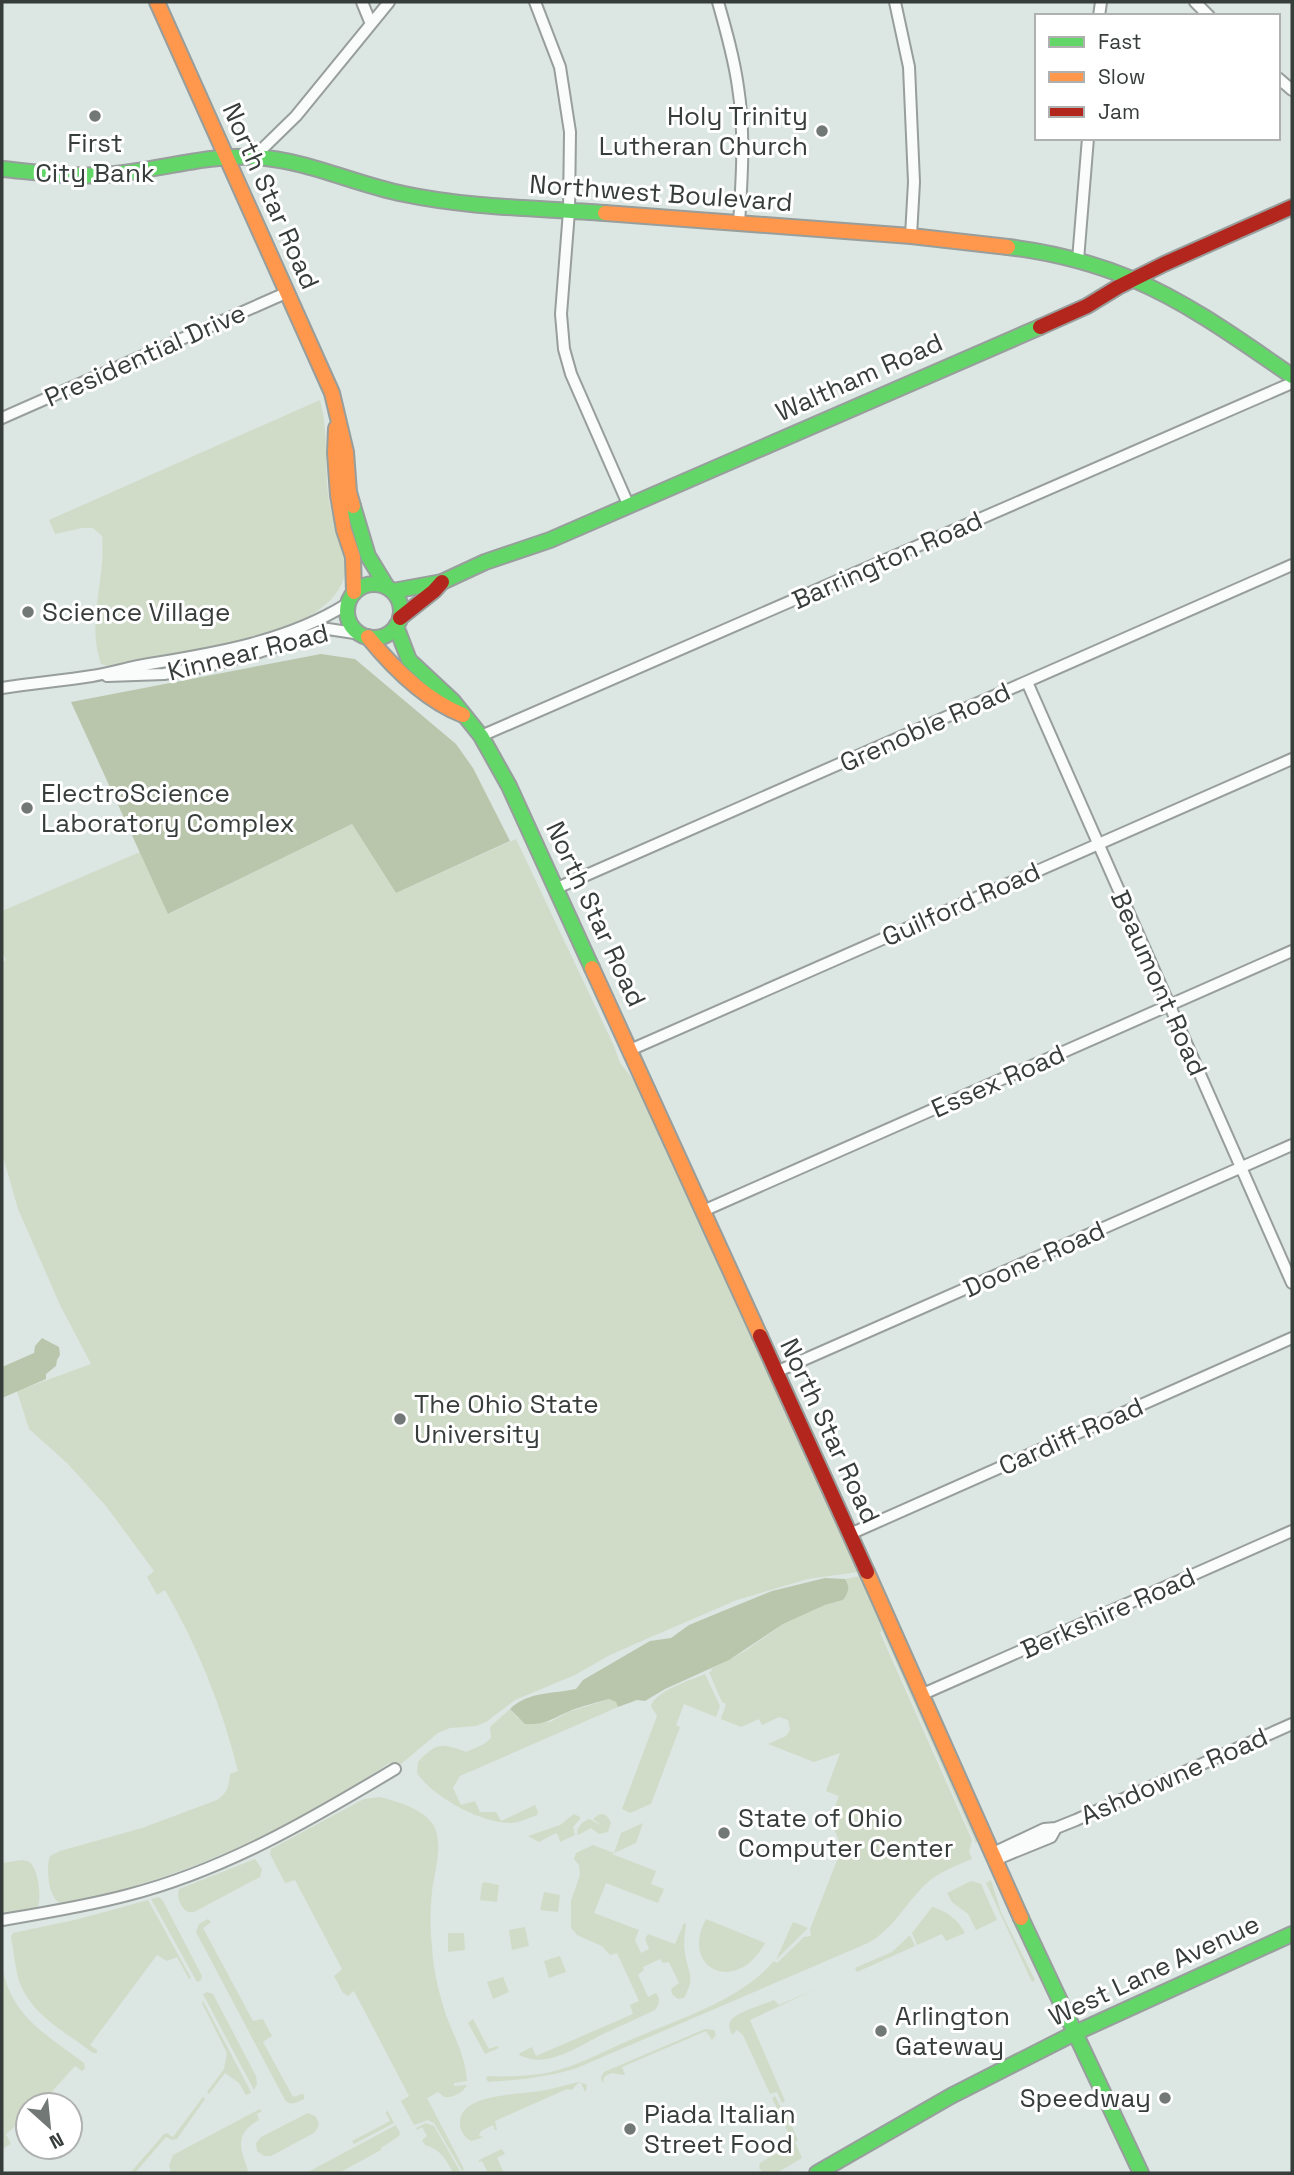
<svg xmlns="http://www.w3.org/2000/svg" width="1294" height="2175" font-family="'Space Grotesk',sans-serif">
<style>
.green{fill:#d1dcc8}
.forest{fill:#bac6ac}
.lines{fill:none;stroke-linecap:round;stroke-linejoin:round}
.street-casing{stroke:#979e9c;stroke-width:14}
.fast-casing{stroke:#979e9c;stroke-width:18}
.slow-casing{stroke:#979e9c;stroke-width:18}
.jam-casing{stroke:#979e9c;stroke-width:18}
.street{stroke:#fafbfb;stroke-width:10}
.fast{stroke:#63d668;stroke-width:14}
.slow{stroke:#ff974d;stroke-width:14}
.jam{stroke:#b3261e;stroke-width:14}
.poi-dot{fill:#717876;stroke:#fff;stroke-width:2.5}
.labels{text-anchor:middle;stroke-width:6;stroke-linejoin:round;paint-order:stroke}
.poi-label{font-size:26px;fill:#373d3b;stroke:#fff;text-anchor:start}
.street-label{font-size:26px;fill:#373d3b;stroke:#fff}
</style>
<rect width="100%" height="100%" fill="#dce6e3"/>
<path class="green" d="M 320,400 C 329,433 324,468 329,501 C 333,524 348,550 345,573 C 334,641 162,658 108,666 L 101,664 C 86,619 106,582 102,536 L 93,528 L 82,528 L 55,534 L 49,520 Z
M 352,824 L 396,893 L 516,839 L 614,1046 L 620,1063 L 638,1086 L 858,1572 L 808,1579 L 737,1600 L 644,1640 L 610,1655 L 575,1675 L 515,1700 L 486,1722 L 476,1726 L 450,1728 L 438,1733 L 395,1769 L 389,1763 C 315,1815 231,1855 145,1883 C 120,1891 94,1897 68,1904 C 63,1903 61,1904 57,1901 C 48,1893 46,1866 50,1856 L 60,1851 L 142,1828 L 217,1800 C 228,1792 229,1786 230,1774 L 238,1771 C 222,1707 198,1647 165,1590 L 157,1595 L 147,1577 L 154,1571 L 106,1506 L 67,1463 L 29,1429 L 17,1391 L 91,1364 L 60,1305 L 18,1209 L 2,1153 L 2,962 L 6,960 L 2,951 L 2,911 L 140,852 L 169,914 Z
M 860,1576 L 978,1840 L 976,1843 L 882,1631 L 880,1632 L 882,1637 L 972,1840 L 969,1852 L 972,1859 C 956,1866 940,1871 927,1883 C 905,1903 895,1928 868,1943 L 577,2068 C 548,2077 519,2080 488,2082 L 486,2078 L 488,2076 C 506,2077 529,2076 547,2073 C 575,2067 602,2052 628,2041 C 675,2020 740,2001 774,1961 L 777,1963 L 804,1937 L 811,1936 L 810,1929 L 842,1848 L 830,1819 L 839,1796 L 826,1791 L 840,1753 L 814,1762 L 768,1744 L 786,1736 L 790,1730 L 788,1720 L 779,1717 L 762,1725 L 759,1719 L 741,1727 L 721,1719 L 726,1704 L 722,1702 L 709,1672 L 712,1671 L 711,1669 L 745,1651 L 783,1624 L 825,1605 L 843,1600 L 848,1583 L 845,1579 Z
M 705,1674 L 720,1706 L 716,1717 L 684,1704 L 676,1725 L 680,1727 L 651,1804 L 630,1813 L 622,1809 L 657,1716 L 651,1706 C 655,1691 691,1680 705,1674 Z
M 610,1699 L 616,1702 L 618,1707 L 460,1776 L 453,1788 L 461,1805 L 475,1801 L 480,1812 L 496,1812 L 501,1821 L 535,1805 L 538,1812 L 537,1815 C 529,1818 519,1823 510,1823 C 481,1823 433,1797 417,1773 L 418,1762 C 437,1742 441,1743 466,1752 L 484,1744 L 491,1738 L 490,1727 L 510,1709 L 518,1718 L 550,1722 L 568,1712 Z
M 380,1797 C 398,1802 426,1809 435,1828 C 443,1849 434,1872 432,1892 C 430,1911 430,1928 432,1946 C 433,1970 439,1993 446,2015 C 455,2039 465,2055 467,2081 L 454,2083 L 454,2086 L 467,2085 C 463,2093 453,2098 444,2097 L 438,2092 L 427,2098 L 464,2169 L 462,2171 L 434,2123 L 428,2120 L 414,2125 L 401,2101 L 409,2096 L 354,1991 L 348,1996 L 343,1993 L 334,1976 L 342,1969 L 295,1880 L 285,1883 L 270,1854 L 271,1849 L 364,1799 Z
M 574,1814 L 580,1817 L 580,1819 L 573,1827 L 575,1835 L 560,1842 L 558,1835 L 556,1833 L 539,1842 L 528,1836 L 560,1825 Z
M 600,1814 L 606,1815 L 611,1822 L 608,1832 L 599,1834 L 591,1828 L 578,1835 L 577,1830 L 582,1823 L 589,1819 L 601,1825 L 593,1819 Z
M 643,1823 L 636,1843 L 612,1854 L 656,1871 L 651,1884 L 664,1889 L 658,1903 L 606,1883 L 594,1913 L 639,1930 L 635,1940 L 641,1953 L 649,1949 L 645,1939 L 648,1934 L 675,1944 L 684,1923 L 686,1924 C 685,1933 683,1944 685,1953 C 688,1974 696,1976 684,1998 L 678,1999 L 672,1994 L 671,1989 L 679,1983 L 669,1962 L 663,1963 L 660,1959 L 643,1967 L 644,1970 L 638,1975 L 648,1997 L 656,1993 C 661,1999 659,2005 655,2010 C 639,2018 622,2025 605,2033 C 581,2045 547,2070 519,2055 L 520,2053 L 532,2047 L 536,2056 L 633,2014 L 630,2005 L 639,2001 L 617,1953 L 610,1955 L 602,1946 L 577,1935 L 571,1928 L 571,1901 L 580,1875 L 579,1865 L 574,1859 L 576,1853 L 593,1845 L 614,1853 L 621,1833 Z
M 255,1859 L 262,1869 L 260,1877 L 194,1912 L 188,1912 C 181,1908 176,1898 179,1889 Z
M 22,1860 C 27,1861 29,1860 32,1865 C 38,1871 43,1903 36,1909 C 28,1915 11,1914 2,1916 L 2,1863 Z
M 991,1880 L 1001,1912 L 1035,1980 L 1032,1982 L 986,1883 Z
M 971,1881 L 981,1884 L 997,1920 L 976,1930 L 968,1914 L 952,1902 L 947,1893 Z
M 484,1882 L 499,1885 L 497,1902 L 480,1900 L 482,1884 Z
M 544,1892 L 560,1895 L 558,1912 L 540,1910 Z
M 159,1897 L 163,1901 L 202,1976 L 201,1980 L 197,1982 L 151,1899 Z
M 148,1900 L 191,1978 L 189,1979 L 177,1957 L 167,1961 L 157,1955 L 90,2045 L 97,2050 L 97,2053 L 93,2053 C 67,2033 31,2015 19,1981 C 15,1967 14,1952 11,1937 L 13,1933 L 79,1919 Z
M 932,1907 C 947,1911 958,1920 965,1933 L 946,1941 L 942,1934 L 917,1945 L 912,1933 Z
M 208,1919 L 211,1922 L 203,1928 L 253,2021 L 263,2019 L 272,2036 L 263,2042 L 293,2097 L 302,2094 L 304,2095 L 304,2099 C 297,2102 291,2107 285,2100 L 196,1932 L 199,1924 Z
M 706,1919 L 765,1943 C 737,1996 679,1969 706,1919 Z
M 793,1922 L 808,1928 L 776,1960 Z
M 525,1927 L 529,1946 L 512,1950 L 509,1930 Z
M 448,1933 L 464,1933 L 465,1950 L 448,1952 Z
M 910,1935 L 915,1946 L 857,1972 L 855,1968 L 892,1952 Z
M 560,1956 L 566,1972 L 549,1978 L 544,1961 Z
M 2,1965 C 10,2016 46,2034 84,2063 L 85,2068 L 82,2071 L 75,2066 L 40,2105 L 28,2105 L 28,2116 L 6,2134 L 11,2144 L 2,2149 Z
M 503,1977 L 509,1992 L 493,1999 L 487,1982 Z
M 816,1989 L 750,2020 L 785,2101 L 782,2103 L 777,2092 L 770,2094 L 743,2035 L 737,2030 L 732,2035 C 730,2030 727,2024 732,2019 C 738,2012 764,2004 774,2000 L 779,2005 Z
M 207,1992 L 213,1994 L 256,2076 L 257,2084 L 254,2090 L 205,1998 L 203,1994 Z
M 203,2001 L 250,2090 L 251,2093 L 246,2095 L 239,2083 L 225,2073 L 209,2094 L 207,2092 L 224,2069 L 227,2053 L 202,2003 Z
M 473,2019 L 489,2049 L 497,2046 L 499,2048 L 485,2054 L 468,2023 Z
M 705,2029 L 714,2030 L 716,2035 L 712,2040 L 706,2031 L 622,2067 L 625,2075 L 611,2073 L 604,2077 L 603,2082 L 608,2083 L 602,2082 L 601,2077 L 604,2072 Z
M 578,2082 L 586,2084 L 587,2088 L 585,2092 L 581,2083 L 578,2083 L 572,2090 L 567,2089 L 495,2121 L 497,2130 L 495,2130 L 493,2125 L 481,2131 L 479,2136 L 484,2137 L 471,2141 C 465,2138 460,2131 460,2124 C 458,2093 520,2095 540,2091 C 553,2089 565,2085 578,2082 Z
M 775,2096 L 780,2106 L 783,2107 L 798,2140 L 795,2142 L 802,2158 L 777,2173 L 763,2173 L 759,2168 L 760,2163 L 793,2143 L 772,2098 Z
M 203,2097 L 205,2099 L 177,2139 L 172,2140 L 166,2137 L 135,2173 L 130,2173 L 164,2134 L 167,2133 L 173,2137 Z
M 260,2109 L 262,2111 L 257,2114 L 259,2120 C 234,2134 240,2148 248,2170 L 247,2173 L 171,2173 L 169,2166 L 173,2155 Z
M 387,2110 L 394,2123 L 354,2144 L 352,2141 L 390,2121 L 386,2113 Z
M 308,2113 L 315,2116 C 320,2122 320,2127 314,2133 L 271,2156 L 264,2156 L 257,2151 L 256,2143 L 261,2137 Z
M 426,2123 L 434,2126 L 461,2173 L 453,2173 C 446,2159 441,2150 425,2145 L 422,2140 L 427,2136 L 422,2127 L 417,2130 L 416,2128 Z
M 396,2125 L 400,2133 L 399,2136 L 381,2148 L 381,2150 L 339,2173 L 306,2173 Z
M 502,2149 L 505,2154 L 497,2158 L 504,2173 L 488,2173 L 482,2161 L 478,2162 L 479,2160 Z"/>
<path class="forest" d="M 321,654 L 355,659 L 456,744 L 473,768 L 510,841 L 396,893 L 352,824 L 168,914 L 71,702 Z
M 42,1338 L 59,1347 L 60,1355 L 57,1360 L 56,1366 L 46,1374 L 46,1379 L 2,1398 L 2,1367 L 34,1353 L 35,1346 Z
M 825,1578 L 845,1579 C 851,1587 848,1593 843,1600 L 825,1605 L 783,1624 L 729,1660 L 665,1689 L 645,1701 L 637,1700 L 618,1707 L 616,1702 L 609,1699 C 598,1702 583,1706 572,1710 C 553,1718 547,1725 525,1724 L 510,1709 C 528,1691 554,1694 576,1689 L 583,1680 L 650,1641 L 671,1638 L 689,1625 L 718,1613 L 772,1591 Z"/>
<g class="lines">
<g class="street-casing">
<path id="street" d="M 362,2 L 371,24
M 535,2 L 560,67 L 570,132 L 569,211 L 561,314 L 564,349 L 571,374 L 628,504
M 718,2 C 726,30 734,58 738,87 C 745,131 742,179 739,223
M 895,2 L 909,67 L 914,182 L 911,236
M 1195,2 L 1209,16
M 1099,16 L 1101,2
M 1278,78 L 1292,90
M 254,157 L 296,116 L 389,2
M 1078,260 L 1088,138
M 2,418 L 288,292
M 107,676 L 164,674 L 212,665 L 256,653 L 328,629 L 361,634
M 1027,682 L 1292,1283
M 2,688 C 32,683 62,681 92,676 C 111,673 130,667 149,664 C 217,653 288,641 347,604
M 481,736 L 1292,383
M 557,888 L 1292,565
M 630,1050 L 1292,759
M 703,1211 L 1292,951
M 776,1372 L 1292,1145
M 850,1534 L 1292,1338
M 923,1694 L 1292,1531
M 993,1853 L 1044,1829 L 1056,1828 L 1076,1820 L 1292,1724
M 1002,1857 L 1051,1837 L 1056,1828
M 2,1920 C 44,1913 87,1906 128,1895 C 225,1870 310,1820 395,1769"/>
</g>
<g class="fast-casing">
<path id="fast" d="M 2,169 C 35,172 69,177 103,175 C 154,172 204,154 255,157 C 307,160 354,184 404,194 C 470,208 539,208 605,213
M 1008,247 C 1050,252 1093,263 1132,279 C 1189,303 1241,341 1292,376
M 353,506 L 368,556 L 387,587
M347 611a27 27 0 1 1 54 0a27 27 0 1 1-54 0Z
M 393,591 L 442,582 L 485,562 L 550,540 L 1040,327
M 396,626 L 409,660 L 453,701 L 481,736 L 509,786 L 592,968
M 1021,1918 L 1141,2173
M 817,2173 L 951,2096 L 1075,2033 L 1292,1934"/>
</g>
<g class="slow-casing">
<path id="slow" d="M 157,2 L 332,393 L 346,452 L 349,492 L 353,506
M 605,213 L 911,236 L 1008,247
M 336,428 L 335,453 L 338,495 L 344,530 L 353,557 L 354,592
M 368,637 C 394,669 425,700 463,715
M 592,968 L 760,1336
M 867,1572 L 1021,1918"/>
</g>
<g class="jam-casing">
<path id="jam" d="M 1040,327 L 1087,306 L 1118,287 L 1164,264 L 1292,207
M 400,618 L 434,591 L 442,582
M 760,1336 L 867,1572"/>
</g>
<use href="#street" class="street"/>
<use href="#fast" class="fast"/>
<use href="#slow" class="slow"/>
<use href="#jam" class="jam"/>
</g>
<g class="poi-dot">
<circle cx="95" cy="116" r="7"/>
<circle cx="822" cy="131" r="7"/>
<circle cx="28" cy="612" r="7"/>
<circle cx="27" cy="808" r="7"/>
<circle cx="400" cy="1419" r="7"/>
<circle cx="724" cy="1833" r="7"/>
<circle cx="881" cy="2031" r="7"/>
<circle cx="1165" cy="2098" r="7"/>
<circle cx="630" cy="2129" r="7"/>
</g>
<g class="labels">
<g class="poi-label">
<text x="808" y="125" text-anchor="end">Holy Trinity<tspan x="808" dy="30">Lutheran Church</tspan></text>
<text x="95" y="152" text-anchor="middle">First<tspan x="95" dy="30">City Bank</tspan></text>
<text x="42" y="621">Science Village</text>
<text x="41" y="802">ElectroScience<tspan x="41" dy="30">Laboratory Complex</tspan></text>
<text x="414" y="1413">The Ohio State<tspan x="414" dy="30">University</tspan></text>
<text x="738" y="1827">State of Ohio<tspan x="738" dy="30">Computer Center</tspan></text>
<text x="895" y="2025">Arlington<tspan x="895" dy="30">Gateway</tspan></text>
<text x="1151" y="2107" text-anchor="end">Speedway</text>
<text x="644" y="2123">Piada Italian<tspan x="644" dy="30">Street Food</tspan></text>
</g>
<g class="street-label">
<text transform="translate(661 193) rotate(4)" y="9">Northwest Boulevard</text>
<text transform="translate(271 196) rotate(66)" y="9">North Star Road</text>
<text transform="translate(145 355) rotate(-24)" y="9">Presidential Drive</text>
<text transform="translate(859 377) rotate(-24)" y="9">Waltham Road</text>
<text transform="translate(887 560) rotate(-24)" y="9">Barrington Road</text>
<text transform="translate(248 652) rotate(-14)" y="9">Kinnear Road</text>
<text transform="translate(925 727) rotate(-24)" y="9">Grenoble Road</text>
<text transform="translate(961 904) rotate(-24)" y="9">Guilford Road</text>
<text transform="translate(596 914) rotate(65)" y="9">North Star Road</text>
<text transform="translate(1159 983) rotate(66)" y="9">Beaumont Road</text>
<text transform="translate(998 1081) rotate(-24)" y="9">Essex Road</text>
<text transform="translate(1034 1259) rotate(-24)" y="9">Doone Road</text>
<text transform="translate(830 1431) rotate(65)" y="9">North Star Road</text>
<text transform="translate(1071 1436) rotate(-24)" y="9">Cardiff Road</text>
<text transform="translate(1108 1613) rotate(-24)" y="9">Berkshire Road</text>
<text transform="translate(1174 1776) rotate(-24)" y="9">Ashdowne Road</text>
<text transform="translate(1154 1970) rotate(-25)" y="9">West Lane Avenue</text>
</g>
</g>
<rect width="1294" height="2175" fill="none" stroke="#373d3b" stroke-width="7"/>
<rect x="1035" y="14" width="245" height="126" fill="#ffffff" stroke="#afb1b1" stroke-width="2"/>
<rect x="1049" y="37" width="35" height="10" fill="#63d668" stroke="#afb1b1" stroke-width="2"/>
<text x="1098" y="49" font-size="21" fill="#373d3b">Fast</text>
<rect x="1049" y="72" width="35" height="10" fill="#ff974d" stroke="#afb1b1" stroke-width="2"/>
<text x="1098" y="84" font-size="21" fill="#373d3b">Slow</text>
<rect x="1049" y="107" width="35" height="10" fill="#b3261e" stroke="#afb1b1" stroke-width="2"/>
<text x="1098" y="119" font-size="21" fill="#373d3b">Jam</text>
<g transform="translate(49 2126) rotate(153)"><circle r="33" fill="#ffffff" stroke="#afb1b1" stroke-width="2"/>
<path d="M0-5L12 26L0 18L-12 26Z" fill="#717876"/>
<text y="-10" font-size="19" font-weight="bold" text-anchor="middle" fill="#373d3b">N</text>
</g>
</svg>
